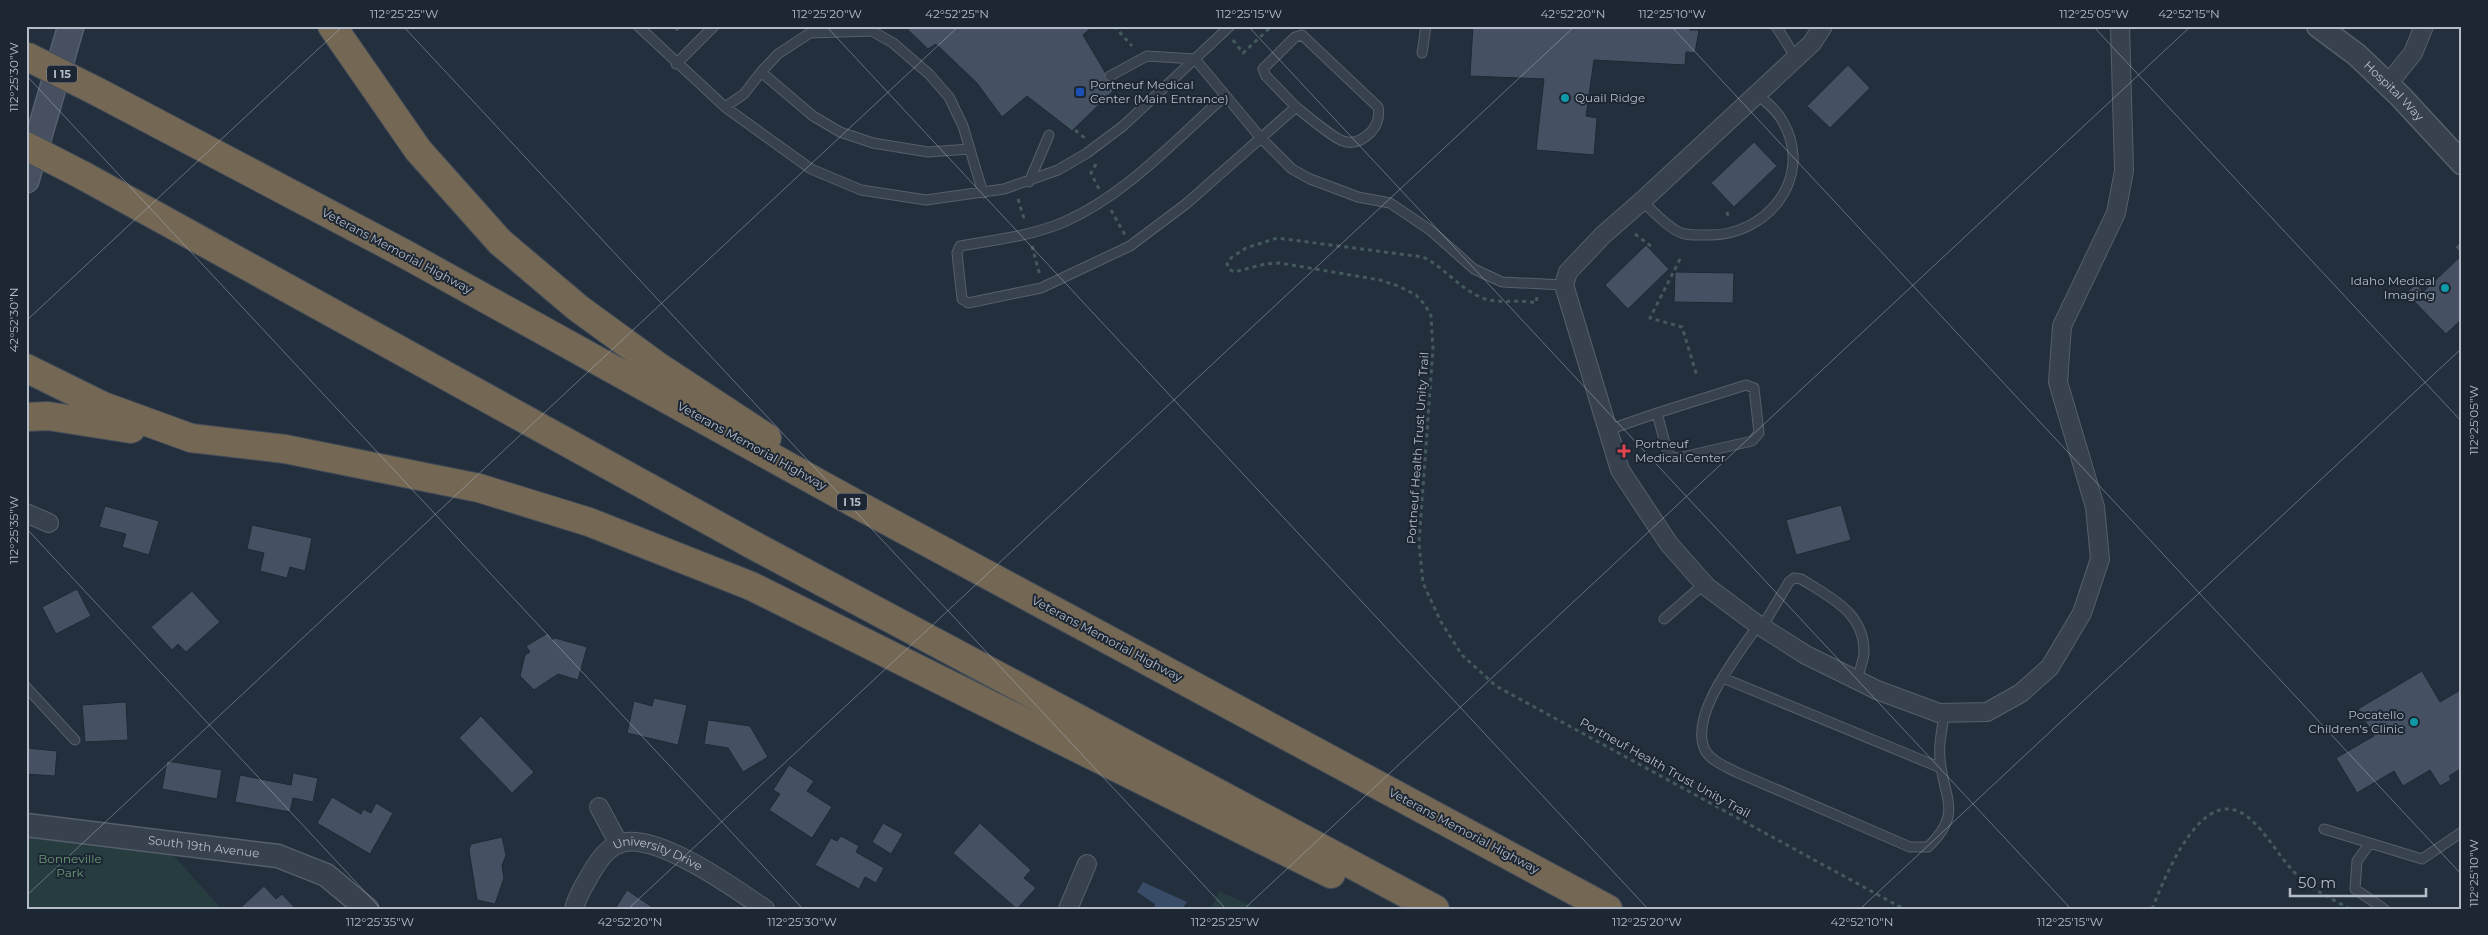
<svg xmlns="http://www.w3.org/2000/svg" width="2488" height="935" font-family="Montserrat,sans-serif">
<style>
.green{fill:#263c3f}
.water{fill:#394c67}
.building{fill:#455162;stroke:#1f2835}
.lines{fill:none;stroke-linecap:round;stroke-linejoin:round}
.service-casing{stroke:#565f6c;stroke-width:11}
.minor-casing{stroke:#565f6c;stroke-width:20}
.tertiary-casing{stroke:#565f6c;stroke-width:25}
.secondary-casing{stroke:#565f6c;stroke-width:28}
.motorway-casing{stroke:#434c59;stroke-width:30}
.path{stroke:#44595c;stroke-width:3;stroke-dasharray:4 4;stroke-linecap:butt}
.service{stroke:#38414e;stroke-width:9}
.minor{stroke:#38414e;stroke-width:18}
.tertiary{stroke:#38414e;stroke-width:22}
.secondary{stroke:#465061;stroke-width:25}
.motorway{stroke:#746855;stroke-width:28}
.motorway-bridge-casing{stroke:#434c59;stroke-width:30;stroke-linecap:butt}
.motorway-bridge{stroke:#746855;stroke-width:28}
.ticks{fill:none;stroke:#b4bcc9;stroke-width:1;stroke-opacity:0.45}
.transit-dot{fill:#1a4fb4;stroke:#1d2633;stroke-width:2}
.culture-dot{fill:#0f9aa8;stroke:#1d2633;stroke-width:2}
.health-dot{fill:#e0444e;stroke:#1d2633;stroke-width:2}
.labels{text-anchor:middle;stroke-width:4;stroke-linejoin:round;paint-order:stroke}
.shield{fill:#1d2633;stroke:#878f9c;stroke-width:1}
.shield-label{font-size:11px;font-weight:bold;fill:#b4bcc9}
.poi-label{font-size:12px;fill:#b4bcc9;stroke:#1d2633;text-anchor:start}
.street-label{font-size:12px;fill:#b4bcc9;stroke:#1d2633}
.park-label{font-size:12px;fill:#6b9a76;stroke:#1d2633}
.neatline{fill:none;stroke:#b4bcc9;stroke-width:2}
.ticks-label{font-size:12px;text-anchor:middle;fill:#b4bcc9}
</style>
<rect width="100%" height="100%" fill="#242f3e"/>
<path class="green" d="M 26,818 L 150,830 L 222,909 L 26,909 Z
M 1219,891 L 1259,909 L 1211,909 Z"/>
<path class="water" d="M 1143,882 L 1187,902 L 1182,909 L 1154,909 L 1155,904 L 1137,892 Z"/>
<path class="building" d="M 671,26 L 684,26 L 677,32 Z
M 910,26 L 1093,26 L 1083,35 L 1115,89 L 1072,131 L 1027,96 L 1002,117 L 977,83 L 936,44 L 928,49 L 908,30 Z
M 1473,26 L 1691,26 L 1690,30 L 1699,30 L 1695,53 L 1686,52 L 1685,65 L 1594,60 L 1586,116 L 1597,118 L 1594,155 L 1536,150 L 1544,79 L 1470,76 Z
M 1848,65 L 1870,88 L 1830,128 L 1807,106 Z
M 1754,142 L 1777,166 L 1734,207 L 1711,183 Z
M 2462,241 L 2462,319 L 2446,334 L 2406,293 L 2416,284 L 2423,292 L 2462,255 L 2455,247 Z
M 1646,245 L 1669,269 L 1628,309 L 1605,285 Z
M 1675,272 L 1734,273 L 1733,303 L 1674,302 Z
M 1841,505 L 1851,540 L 1796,555 L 1786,520 Z
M 105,506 L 159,521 L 149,555 L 122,547 L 126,534 L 99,527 Z
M 252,525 L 312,538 L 305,571 L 290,567 L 287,578 L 260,571 L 264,553 L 247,549 Z
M 77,589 L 91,616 L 56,634 L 42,607 Z
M 192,591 L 220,622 L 186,652 L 178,644 L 172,650 L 151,627 Z
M 548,633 L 552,640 L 555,638 L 587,647 L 578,680 L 558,674 L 534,690 L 520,676 L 525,655 L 530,652 L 526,646 Z
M 2422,671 L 2440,702 L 2462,689 L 2462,768 L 2449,776 L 2451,780 L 2440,786 L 2430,770 L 2403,786 L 2394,771 L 2357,793 L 2336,758 L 2374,736 L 2358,709 Z
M 654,698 L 687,705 L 678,745 L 627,733 L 634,701 L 652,706 Z
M 126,702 L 128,740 L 85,742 L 82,705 Z
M 481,716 L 534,772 L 512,793 L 459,738 Z
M 708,720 L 750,726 L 768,757 L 743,772 L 728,748 L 704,744 Z
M 26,748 L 57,751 L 55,776 L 26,774 Z
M 167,761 L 222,770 L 217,799 L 162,789 Z
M 789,765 L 814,781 L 807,791 L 832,807 L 812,838 L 769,810 L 780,794 L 773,790 Z
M 293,773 L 318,778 L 313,802 L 293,798 L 290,812 L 235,802 L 240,775 L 291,785 Z
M 332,797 L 361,814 L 363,809 L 371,813 L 376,803 L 393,813 L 370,854 L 317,823 Z
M 883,823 L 903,834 L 891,854 L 872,842 Z
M 980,823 L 1031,870 L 1024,878 L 1036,888 L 1017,909 L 953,853 Z
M 841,836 L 859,846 L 856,852 L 884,868 L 876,883 L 865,877 L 859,889 L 815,865 L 831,838 L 837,841 Z
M 502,837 L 506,855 L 502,866 L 504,878 L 495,904 L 477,900 L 469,850 L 471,844 Z
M 264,886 L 276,899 L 282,894 L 296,909 L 239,909 Z
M 627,890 L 655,909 L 615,909 Z"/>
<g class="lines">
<g class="service-casing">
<path id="service" d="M 638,26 L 725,107 L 811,169 L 861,190 L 926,200 L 1004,189 L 1058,170 L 1087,153 L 1123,126 L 1230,26
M 1776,26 L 1796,58
M 1422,53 L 1426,26
M 676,64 L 714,26
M 761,72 L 813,116 L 840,132 L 873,143 L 928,152 L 970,149
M 1110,76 L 1147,56 L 1195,59 L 1260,137 L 1292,169 L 1310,179 L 1358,197 L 1390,203 L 1430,230 L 1474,269 L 1502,282 L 1564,285
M 1225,96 C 1175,140 1126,195 1064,222 C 1031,236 995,240 960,246 L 957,253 L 962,299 L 968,303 L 1041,288 L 1130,246 L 1186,204 L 1296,107 L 1266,76 L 1263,69 L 1295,37 L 1302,35 L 1378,107 C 1380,116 1377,125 1371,132 C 1364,139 1354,145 1343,141 C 1333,138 1306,115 1296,107
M 725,107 L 744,94 L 761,72 L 778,54 L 810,33 L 872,31 L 893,43 L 929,74 L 949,97 L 963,126 L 983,193
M 1029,182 L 1049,135
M 1642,201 C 1653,211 1664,224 1677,231 C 1686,236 1697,235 1707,235 C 1766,237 1815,178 1783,122 C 1777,110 1767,103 1757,94
M 1746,385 L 1754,388 L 1759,433 L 1752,441 L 1678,458 L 1671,457 L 1666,447 L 1657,413 Z
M 1608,430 L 1657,413
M 1664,619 L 1704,584
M 1758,625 C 1739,654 1688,715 1705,750 C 1711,761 1725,766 1736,772 L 1910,847 L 1928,847 C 1964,812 1943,799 1940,758 C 1938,743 1943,728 1944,713
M 1762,627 L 1789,582 L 1794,578 L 1801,579 C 1830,597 1865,613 1864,653 C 1863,662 1859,672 1857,680
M 1723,678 L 1941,768
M 26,687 L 75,740
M 2324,829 L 2422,859 L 2462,832
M 2370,843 L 2357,861 L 2355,889 L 2384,909"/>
</g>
<g class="minor-casing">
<g id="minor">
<path d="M 1823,26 L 1812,43 L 1642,201 L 1603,235 L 1568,272 L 1564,285 L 1620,470 L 1669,544 L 1707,587 L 1754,622 L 1806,655 L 1877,690 L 1939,713 L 1987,712 L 2021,693 L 2050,667 L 2082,613 L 2100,559 L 2095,507 L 2058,382 L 2062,326 L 2116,213 L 2124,171 L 2120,26"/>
<path d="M 2388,84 L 2413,53 L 2424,26"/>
<path d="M 26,513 L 49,523"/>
<path d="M 599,807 L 619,844"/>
<path id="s1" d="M 574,909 C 577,896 584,886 590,875 C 597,863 605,850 618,844 C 653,829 736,889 765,909"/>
<path d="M 1068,909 L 1087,864"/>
</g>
</g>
<g class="tertiary-casing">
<g id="tertiary">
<path id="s2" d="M 2318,26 L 2357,55 L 2400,96 L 2462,163"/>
<path id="s3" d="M 26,825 L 278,856 L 326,875 L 367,909"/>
</g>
</g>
<g class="secondary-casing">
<path id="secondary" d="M 26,180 L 71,26"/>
</g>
<g class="motorway-casing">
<path id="motorway" d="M 332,26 L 418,150 L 500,242 L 578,308 L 659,367 L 767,438
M 98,92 L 405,254 L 858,505 L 1608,909
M 84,176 L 753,545 L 1435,909
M 26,368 L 103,406 L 191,438 L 285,449 L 479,488 L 589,522 L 751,586 L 1331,874
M 26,417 L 48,416 L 131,429"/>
</g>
<path class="path" d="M 1114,26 L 1132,46
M 1233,40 L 1243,53 L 1272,26
M 1069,125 L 1086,139
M 1096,164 L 1091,173 L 1099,189
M 1018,199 L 1025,222
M 1111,210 L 1125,235
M 1727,212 L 1729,219
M 1635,234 L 1652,247
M 1032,246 L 1040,276
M 1680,259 L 1650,318 L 1682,327 L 1697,376
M 1537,297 L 1536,303 C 1515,298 1498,306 1478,296 C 1457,286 1444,267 1423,257 L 1277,238 L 1246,248 L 1232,257 L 1227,264 L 1229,269 L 1234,272 L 1265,264 L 1280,263 L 1380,280 L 1398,286 L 1416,295 L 1425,305 L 1431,316 L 1433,349 L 1419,543 L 1423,583 L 1441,622 L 1462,655 L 1496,686 L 1904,909
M 2152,909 C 2165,877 2203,779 2249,818 C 2269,835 2281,861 2301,879 C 2314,891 2334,899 2349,909"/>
<use href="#service" class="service"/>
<use href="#minor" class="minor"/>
<use href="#tertiary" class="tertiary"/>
<use href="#secondary" class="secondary"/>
<use href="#motorway" class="motorway"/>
<g class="motorway-bridge-casing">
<path id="motorway-bridge" d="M 26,56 L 98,92
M 26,146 L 84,176"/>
</g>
<use href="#motorway-bridge" class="motorway-bridge"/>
</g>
<path class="ticks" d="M 403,26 L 1226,909M 826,26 L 1648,909M 1248,26 L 2071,909M 1671,26 L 2462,875M 2093,26 L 2462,422M 26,75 L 803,909M 26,321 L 343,26M 26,528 L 381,909M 26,896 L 959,26M 628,909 L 1575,26M 1244,909 L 2191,26M 1860,909 L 2462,348"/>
<rect class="transit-dot" x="1075" y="87" width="10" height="10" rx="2.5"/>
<g class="culture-dot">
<circle cx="1565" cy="98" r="5"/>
<circle cx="2445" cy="288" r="5"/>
<circle cx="2414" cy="722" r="5"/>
</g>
<path class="health-dot" d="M1621.5 443.5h5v5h5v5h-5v5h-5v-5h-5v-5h5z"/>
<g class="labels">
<g class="shield">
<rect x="47" y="65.5" width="30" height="17" rx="4"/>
<rect x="837" y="493.5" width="30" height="17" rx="4"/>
</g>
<g class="shield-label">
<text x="62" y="78">I 15</text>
<text x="852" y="506">I 15</text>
</g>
<g class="poi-label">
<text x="1090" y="89">Portneuf Medical<tspan x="1090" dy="14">Center (Main Entrance)</tspan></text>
<text x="1575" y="102">Quail Ridge</text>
<text x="2435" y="285" text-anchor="end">Idaho Medical<tspan x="2435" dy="14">Imaging</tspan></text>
<text x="1635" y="448">Portneuf<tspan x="1635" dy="14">Medical Center</tspan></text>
<text x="2404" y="719" text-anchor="end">Pocatello<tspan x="2404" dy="14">Children's Clinic</tspan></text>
</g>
<g class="street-label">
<text dy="4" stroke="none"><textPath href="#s2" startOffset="100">Hospital Way</textPath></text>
<text transform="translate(397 251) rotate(28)" y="4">Veterans Memorial Highway</text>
<text transform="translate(752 446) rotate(29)" y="4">Veterans Memorial Highway</text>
<text transform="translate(1418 448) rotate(-86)" y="4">Portneuf Health Trust Unity Trail</text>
<text transform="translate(1107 639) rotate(28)" y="4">Veterans Memorial Highway</text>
<text transform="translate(1665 768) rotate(29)" y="4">Portneuf Health Trust Unity Trail</text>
<text transform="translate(1464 831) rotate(28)" y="4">Veterans Memorial Highway</text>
<text dy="4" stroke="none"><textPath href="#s3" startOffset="179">South 19th Avenue</textPath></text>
<text dy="4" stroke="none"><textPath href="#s1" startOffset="122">University Drive</textPath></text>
</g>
<g class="park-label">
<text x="70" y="863">Bonneville<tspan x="70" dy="14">Park</tspan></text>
</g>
</g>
<rect width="2488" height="935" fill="none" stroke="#1d2633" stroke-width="55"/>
<path d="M2290 888v8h136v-8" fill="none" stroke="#b4bcc9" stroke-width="2.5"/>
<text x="2298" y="888" font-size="15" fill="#b4bcc9" stroke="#1d2633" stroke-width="4" paint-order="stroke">50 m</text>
<rect x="28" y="28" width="2432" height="880" class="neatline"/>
<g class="ticks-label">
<text x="404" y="18">112°25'25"W</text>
<text x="827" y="18">112°25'20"W</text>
<text x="957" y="18">42°52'25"N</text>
<text x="1249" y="18">112°25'15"W</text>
<text x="1573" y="18">42°52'20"N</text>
<text x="1672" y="18">112°25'10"W</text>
<text x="2094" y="18">112°25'05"W</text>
<text x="2189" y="18">42°52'15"N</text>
<text transform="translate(14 77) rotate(-90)" y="4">112°25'30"W</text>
<text transform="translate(14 320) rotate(-90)" y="4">42°52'30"N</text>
<text transform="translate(2474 420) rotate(-90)" y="4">112°25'05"W</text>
<text transform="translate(14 530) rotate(-90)" y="4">112°25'35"W</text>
<text transform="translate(2474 873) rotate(-90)" y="4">112°25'10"W</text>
<text x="380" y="926">112°25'35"W</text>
<text x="630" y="926">42°52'20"N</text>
<text x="802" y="926">112°25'30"W</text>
<text x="1225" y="926">112°25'25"W</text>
<text x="1647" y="926">112°25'20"W</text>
<text x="1862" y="926">42°52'10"N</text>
<text x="2070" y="926">112°25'15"W</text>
</g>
</svg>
